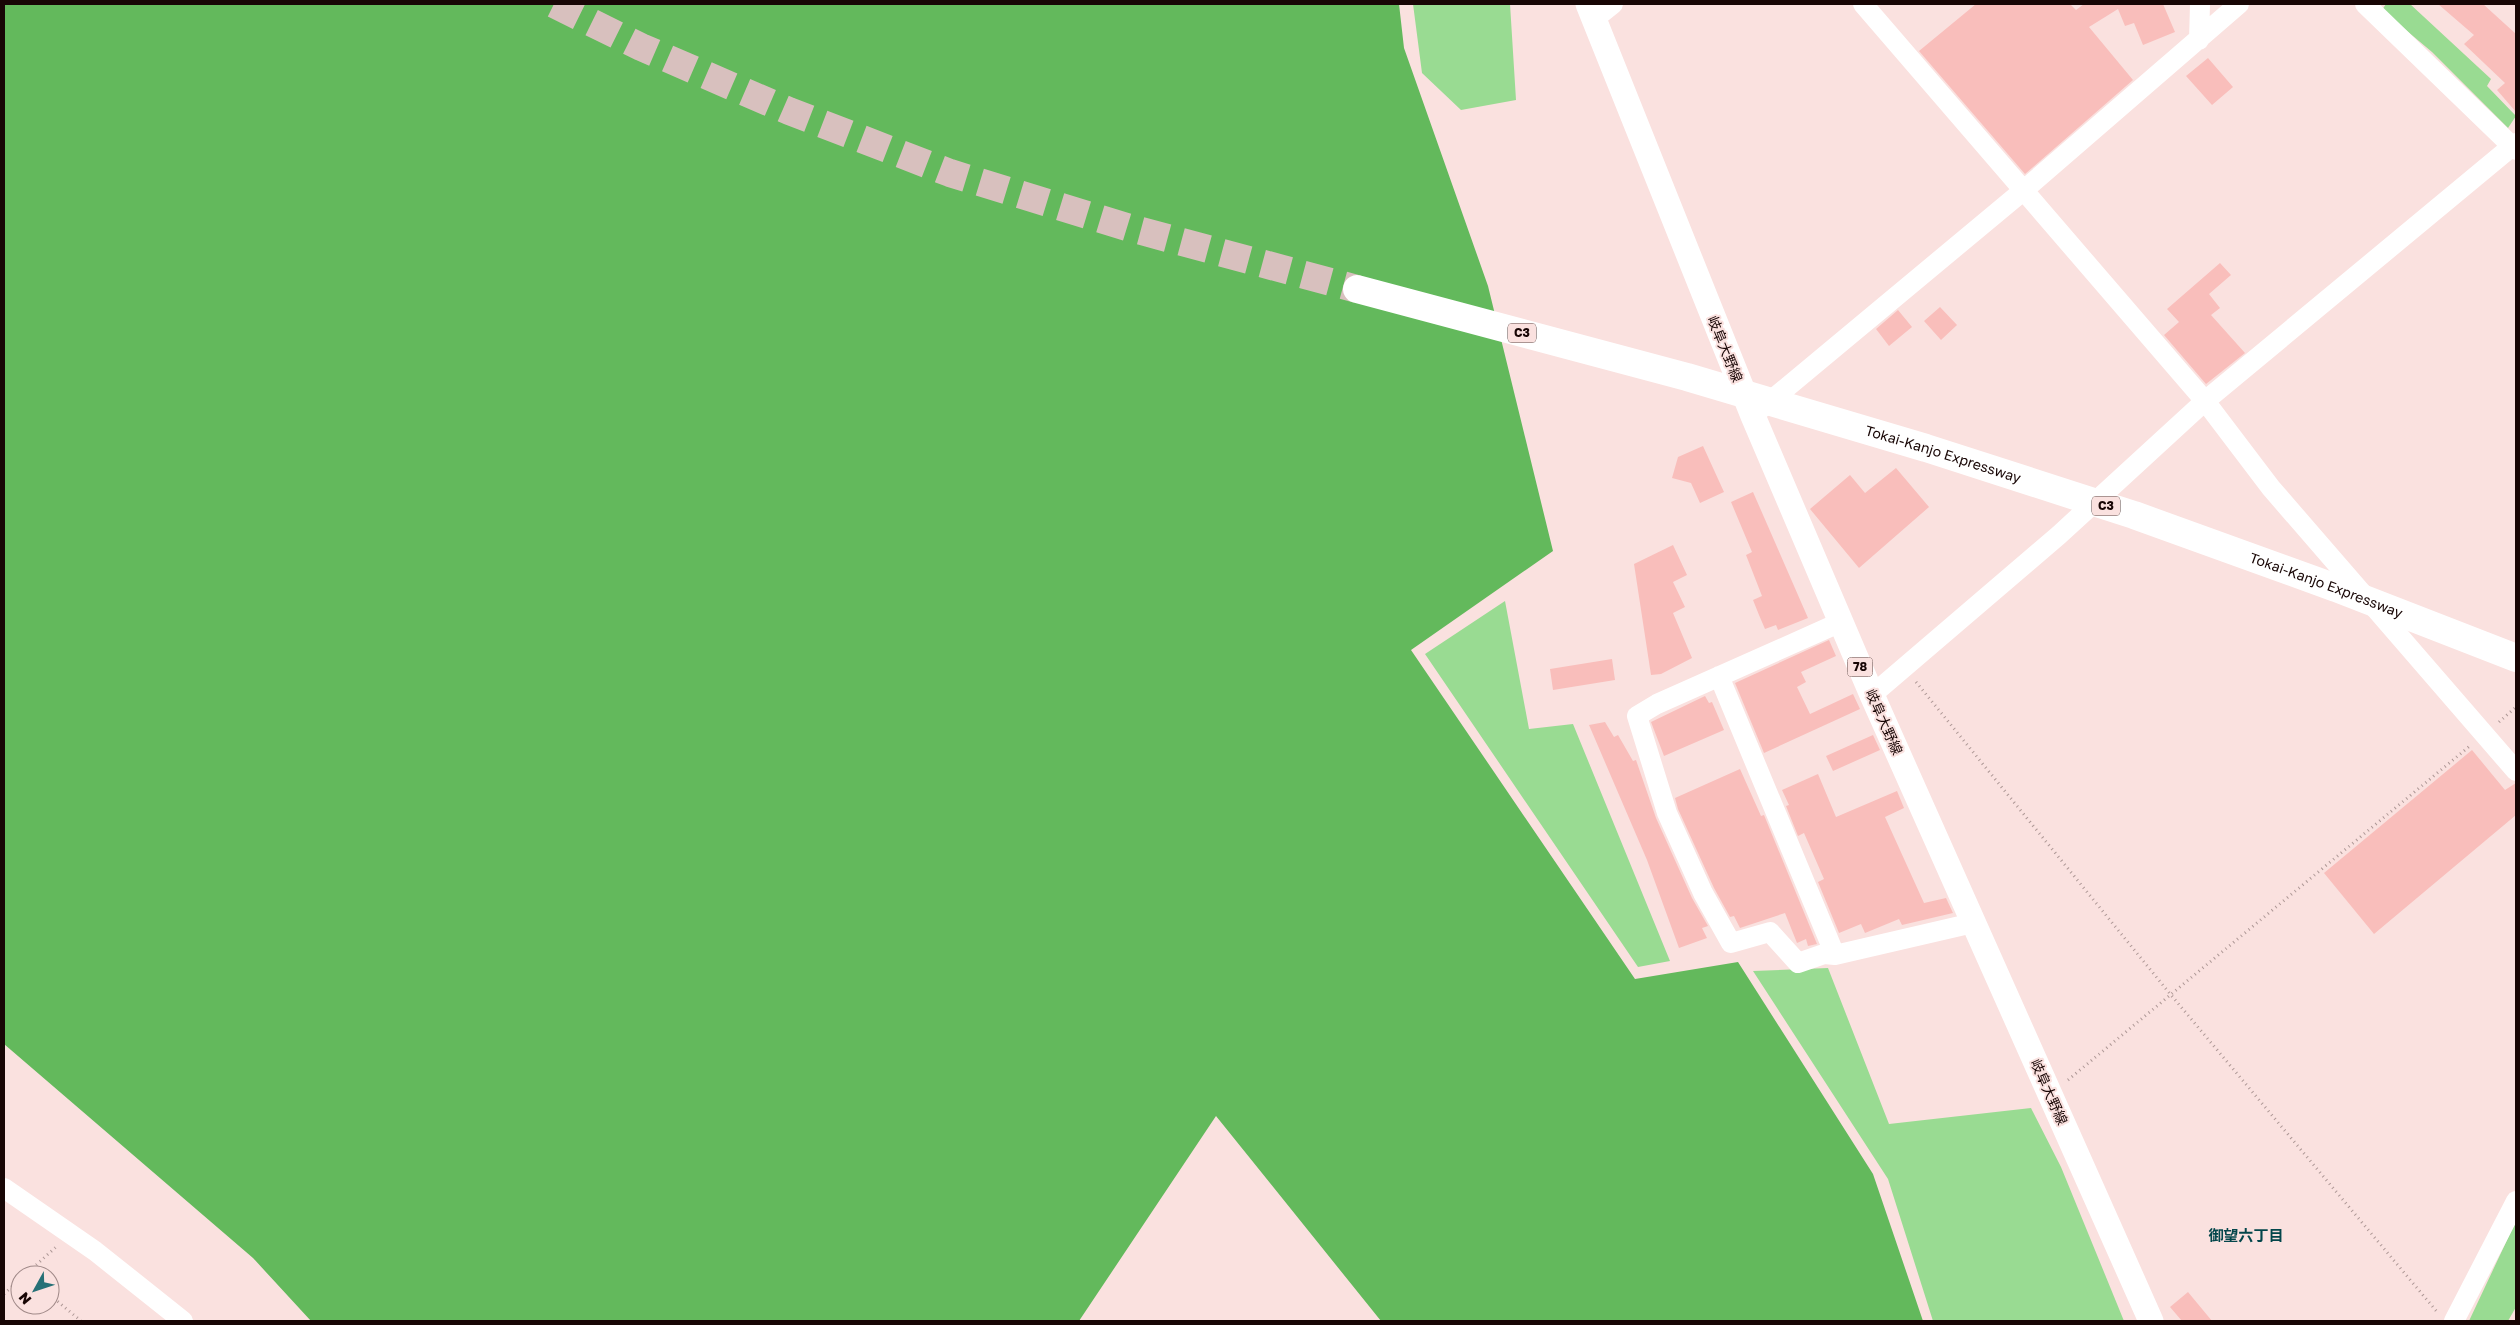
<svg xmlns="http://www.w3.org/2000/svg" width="2520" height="1325" font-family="'Golos Text','Noto Sans JP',sans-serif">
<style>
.green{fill:#99db92}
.forest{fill:#63b95c}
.building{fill:#f9bebb}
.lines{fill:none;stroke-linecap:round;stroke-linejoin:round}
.highway-tunnel{stroke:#d8c0be;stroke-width:28;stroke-dasharray:28 14;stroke-linecap:butt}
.path{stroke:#ae9896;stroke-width:3;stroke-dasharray:1 4;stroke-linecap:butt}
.minor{stroke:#fff;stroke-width:20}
.major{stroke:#fff;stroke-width:25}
.highway{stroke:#fff;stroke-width:28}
.labels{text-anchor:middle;stroke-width:4;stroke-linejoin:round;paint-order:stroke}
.shield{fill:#fae1df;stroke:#5c4846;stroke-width:1}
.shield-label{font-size:12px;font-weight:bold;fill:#180605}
.street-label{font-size:14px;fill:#180605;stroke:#fae1df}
.neighbourhood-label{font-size:15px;font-weight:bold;fill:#03464b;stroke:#fae1df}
</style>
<rect width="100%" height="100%" fill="#fae1df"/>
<path class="green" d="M 1413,4 L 1510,4 L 1516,100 L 1461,110 L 1422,73 Z
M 2386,4 L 2410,4 L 2491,79 L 2487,86 L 2516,116 L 2508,128 L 2432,52 L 2382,10 Z
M 1505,601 L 1529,729 L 1573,724 L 1670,961 L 1638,967 L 1425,654 Z
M 1828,968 L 1889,1124 L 2031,1108 L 2061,1167 L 2124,1321 L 1933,1321 L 1888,1179 L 1753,971 Z
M 2516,1221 L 2516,1307 L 2508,1321 L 2469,1321 Z"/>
<path class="forest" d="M 4,4 L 1399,4 L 1404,48 L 1488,286 L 1553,551 L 1411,650 L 1635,979 L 1738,962 L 1873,1174 L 1923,1321 L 1381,1321 L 1216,1116 L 1079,1321 L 311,1321 L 253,1258 L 4,1044 Z"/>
<path class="building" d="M 1976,4 L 2070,4 L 2076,10 L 2084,4 L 2163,4 L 2175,32 L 2143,45 L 2134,23 L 2125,26 L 2118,9 L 2089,27 L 2133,80 L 2025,174 L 1919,51 Z
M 2438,4 L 2483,4 L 2516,34 L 2516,112 L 2497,90 L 2505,83 L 2464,44 L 2474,35 Z
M 2208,58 L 2233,87 L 2212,105 L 2186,76 Z
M 2220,263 L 2231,275 L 2209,294 L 2220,308 L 2211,315 L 2245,353 L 2206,384 L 2164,335 L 2179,322 L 2167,309 Z
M 1940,307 L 1957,325 L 1941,340 L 1924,321 Z
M 1898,310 L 1912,327 L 1889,346 L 1876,329 Z
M 1703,446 L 1724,492 L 1700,503 L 1691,483 L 1672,478 L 1678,457 Z
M 1896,468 L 1929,507 L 1859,568 L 1810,509 L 1850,475 L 1865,493 Z
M 1753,492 L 1808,618 L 1778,630 L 1776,625 L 1765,629 L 1759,615 L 1753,600 L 1762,596 L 1746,555 L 1752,552 L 1731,502 Z
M 1673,545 L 1687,575 L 1673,582 L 1685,607 L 1673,613 L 1692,658 L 1661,674 L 1651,675 L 1634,564 Z
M 1829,640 L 1836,656 L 1801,672 L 1806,682 L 1797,687 L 1810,714 L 1853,694 L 1860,709 L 1764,753 L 1735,683 Z
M 1612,659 L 1615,680 L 1553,690 L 1550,669 Z
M 1705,696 L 1709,703 L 1712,702 L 1724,730 L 1664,756 L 1651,722 Z
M 1605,722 L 1614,737 L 1618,735 L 1633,761 L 1636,760 L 1656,818 L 1692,898 L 1708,926 L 1702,928 L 1707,938 L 1679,948 L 1647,860 L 1589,725 Z
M 1873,735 L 1880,750 L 1833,771 L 1826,756 Z
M 2472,750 L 2505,790 L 2516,783 L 2516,815 L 2374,934 L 2324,873 Z
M 1740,769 L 1761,816 L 1764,815 L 1817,944 L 1808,946 L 1806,939 L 1797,943 L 1785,913 L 1740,928 L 1734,916 L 1730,917 L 1714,888 L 1678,809 L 1675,798 Z
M 1818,774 L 1836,817 L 1897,791 L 1904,808 L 1885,817 L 1924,903 L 1946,898 L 1953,913 L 1902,925 L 1899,919 L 1865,933 L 1861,924 L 1839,933 L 1818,882 L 1824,879 L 1804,833 L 1798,836 L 1786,806 L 1789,805 L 1782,790 Z
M 2188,1292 L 2212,1321 L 2182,1321 L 2170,1307 Z"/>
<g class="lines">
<path class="highway-tunnel" d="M 554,4 L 641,47 L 789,111 L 950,173 L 1130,228 L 1357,289"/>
<path class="path" d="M 1916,682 L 2171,995 L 2438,1313
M 2499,722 L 2516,707
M 2068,1080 L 2471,745
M 25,1275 L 56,1247
M 4,1294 L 20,1279
M 50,1295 L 81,1321"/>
<path class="minor" d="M 1863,4 L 2205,401 L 2271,488 L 2516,771
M 2365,4 L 2516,150
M 1593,20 L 1613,4
M 2199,40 L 2200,4
M 1762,408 L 2024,190 L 2239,4
M 1841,622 L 1657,704 L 1637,716 L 1667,813 L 1703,893 L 1731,943 L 1770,932 L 1798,963 L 1824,954 L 1835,955 L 1973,923
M 1719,676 L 1835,955
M 1872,695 L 2059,535 L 2205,401 L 2516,143
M 4,1188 L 95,1251 L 183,1321
M 2454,1321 L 2516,1201"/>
<path class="major" d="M 1588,4 L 1753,416 L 1872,695 L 2151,1321"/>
<path class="highway" id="s1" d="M 1357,289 L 1687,377 L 1926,448 L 2134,515 L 2336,588 L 2516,658"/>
</g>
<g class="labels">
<g class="shield">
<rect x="1508" y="323.5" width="28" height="19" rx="4"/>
<rect x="2092" y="496.5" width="28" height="19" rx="4"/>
<rect x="1847.5" y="657.5" width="25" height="19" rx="4"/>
</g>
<g class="shield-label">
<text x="1522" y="337">C3</text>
<text x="2106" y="510">C3</text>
<text x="1860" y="671">78</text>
</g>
<g class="street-label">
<text transform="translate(1725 349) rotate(68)" y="5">岐阜大野線</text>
<text dy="5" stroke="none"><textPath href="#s1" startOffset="609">Tokai-Kanjo Expressway</textPath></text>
<text dy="5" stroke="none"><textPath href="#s1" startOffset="1014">Tokai-Kanjo Expressway</textPath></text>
<text transform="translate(1884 722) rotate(66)" y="5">岐阜大野線</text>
<text transform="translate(2049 1092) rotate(66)" y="5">岐阜大野線</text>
</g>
<g class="neighbourhood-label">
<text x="2246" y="1241">御望六丁目</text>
</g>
</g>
<rect width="2520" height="1325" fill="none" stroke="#180605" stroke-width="10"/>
<g transform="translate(35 1290) rotate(230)"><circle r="24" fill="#fae1df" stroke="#a08988"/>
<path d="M0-4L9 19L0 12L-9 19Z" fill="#267076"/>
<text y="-8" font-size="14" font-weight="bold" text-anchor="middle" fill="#180605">N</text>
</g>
</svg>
